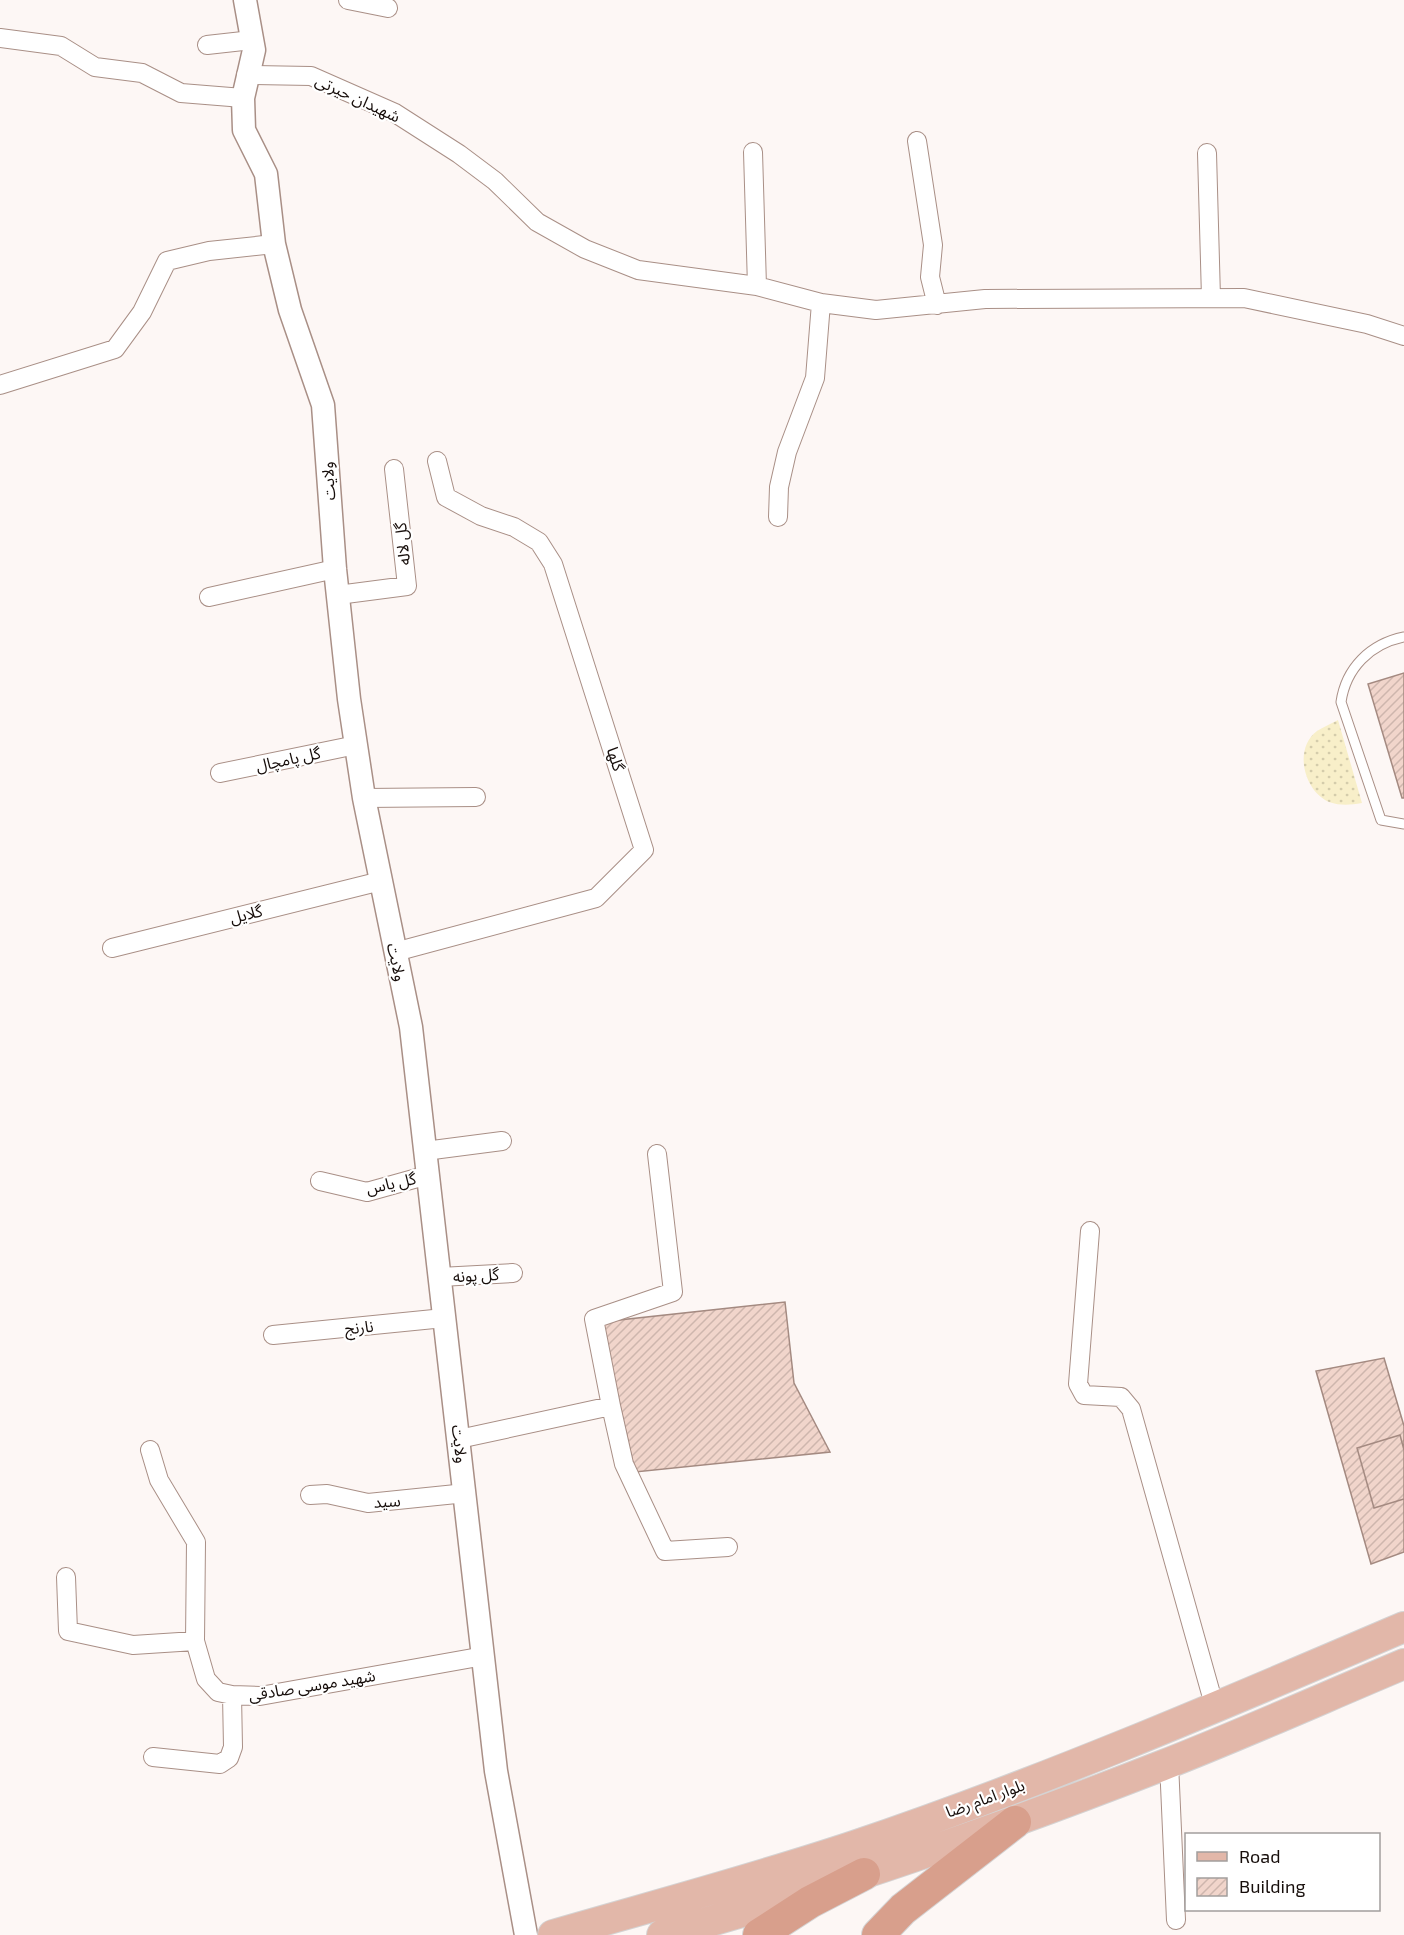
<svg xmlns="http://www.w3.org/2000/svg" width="1404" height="1935" font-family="'Exo 2','Noto Sans Arabic',sans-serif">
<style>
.sand{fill:url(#sand-dots)}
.building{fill:url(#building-hatch);stroke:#a48a81;stroke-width:1.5}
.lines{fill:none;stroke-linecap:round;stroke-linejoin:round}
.service-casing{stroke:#a98f86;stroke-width:11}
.minor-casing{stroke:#a98f86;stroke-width:20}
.tertiary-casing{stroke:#a98f86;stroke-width:25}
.primary-casing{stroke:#d5d3d3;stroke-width:32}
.trunk-casing{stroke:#d5d3d3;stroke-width:34}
.service{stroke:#fff;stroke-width:9}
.minor{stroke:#fff;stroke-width:18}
.tertiary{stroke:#fff;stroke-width:22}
.primary{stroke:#e2b7a9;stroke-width:30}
.trunk{stroke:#d89f8c;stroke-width:32}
.labels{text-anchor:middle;stroke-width:4.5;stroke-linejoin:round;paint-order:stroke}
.street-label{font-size:16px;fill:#160d0a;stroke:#fff}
</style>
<defs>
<pattern id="sand-dots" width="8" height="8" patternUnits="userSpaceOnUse" patternTransform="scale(1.5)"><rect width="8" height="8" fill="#f8efc9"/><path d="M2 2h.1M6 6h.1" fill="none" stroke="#d4ccab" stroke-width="1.8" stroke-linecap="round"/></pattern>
<pattern id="building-hatch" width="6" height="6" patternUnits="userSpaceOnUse" patternTransform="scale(1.5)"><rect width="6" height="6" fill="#f1d5cb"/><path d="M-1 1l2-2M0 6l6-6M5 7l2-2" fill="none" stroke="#ceb6ad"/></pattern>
</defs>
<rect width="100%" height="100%" fill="#fdf7f5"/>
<path class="sand" d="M 1338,720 L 1362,803 C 1350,805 1341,806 1329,802 C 1304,791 1293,749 1317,731 C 1323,727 1331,724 1338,720 Z"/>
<path class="building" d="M 1404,673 L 1404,798 L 1402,798 L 1368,684 Z
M 785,1302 L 794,1383 L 830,1452 L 635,1472 L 601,1322 Z
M 1384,1358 L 1404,1426 L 1404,1552 L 1371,1564 L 1316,1371 Z
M 1400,1435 L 1404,1450 L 1404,1499 L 1374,1508 L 1357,1448 Z"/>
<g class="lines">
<g class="service-casing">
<path id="service" d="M 1404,637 C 1370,644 1346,668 1341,702 L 1381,820 L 1404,824"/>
</g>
<g class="minor-casing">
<path id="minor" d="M 348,0 L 388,8
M 0,38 L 61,46 L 95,67 L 142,73 L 181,93 L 243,98
M 207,45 L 252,40
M 246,75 L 311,76 L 395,113 L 459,154 L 495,181 L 537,222 L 585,249 L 638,270 L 757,286 L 821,303 L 876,310 L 985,299 L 1244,298 L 1367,324 L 1404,336
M 917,141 L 933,245 L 930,277 L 937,305
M 753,152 L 757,286
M 1207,153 L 1211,298
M 0,385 L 115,349 L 142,312 L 167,261 L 209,251 L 274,244
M 778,517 L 779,487 L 787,452 L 815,378 L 821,303
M 338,595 L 407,586 L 394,469
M 209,597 L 335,569
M 220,773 L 356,745
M 364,798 L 476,797
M 112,948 L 381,881
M 395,952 L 596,898 L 644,850 L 553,564 L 539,542 L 514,527 L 481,516 L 446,497 L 437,461
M 425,1151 L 502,1141
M 320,1181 L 367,1192 L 428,1175
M 1090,1231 L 1078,1384 L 1084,1395 L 1121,1397 L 1131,1409 L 1215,1708
M 440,1277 L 513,1273
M 273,1335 L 444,1318
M 611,1406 L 624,1464 L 665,1551 L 728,1547
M 459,1439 L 611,1406 L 594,1319 L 673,1292 L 657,1154
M 150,1450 L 159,1480 L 196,1542 L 195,1641 L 206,1679 L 218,1692 L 232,1695 L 260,1696 L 484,1656
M 310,1495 L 327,1494 L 368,1503 L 466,1493
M 66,1577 L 68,1631 L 133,1645 L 195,1641
M 153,1757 L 220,1764 L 229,1758 L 233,1747 L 232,1695
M 1169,1763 L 1176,1920"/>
</g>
<g class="tertiary-casing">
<path id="tertiary" d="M 245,0 L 254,50 L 243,98 L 244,130 L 266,174 L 274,244 L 290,310 L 323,405 L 335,569 L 349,699 L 364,798 L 411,1027 L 496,1771 L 526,1935"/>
</g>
<g class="primary-casing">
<path id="primary" d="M 553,1935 C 653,1906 755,1879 854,1846 C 1041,1783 1222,1705 1404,1627
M 662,1935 C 831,1888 997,1830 1161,1766 C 1243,1734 1323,1698 1404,1664"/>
</g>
<g class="trunk-casing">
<path id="trunk" d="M 759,1935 L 810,1902 L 864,1874
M 878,1935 L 903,1909 L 1015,1822"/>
</g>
<use href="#service" class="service"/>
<use href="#minor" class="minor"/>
<use href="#tertiary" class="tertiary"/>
<use href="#primary" class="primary"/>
<use href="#trunk" class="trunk"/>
</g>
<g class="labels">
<g class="street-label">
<text transform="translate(358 98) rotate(25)" y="6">شهیدان حیرتی</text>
<text transform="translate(328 481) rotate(-94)" y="6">ولایت</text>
<text transform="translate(402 544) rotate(-96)" y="6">گل لاله</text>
<text transform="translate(288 759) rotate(-12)" y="6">گل پامچال</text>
<text transform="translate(616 759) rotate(72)" y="6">گلها</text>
<text transform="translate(246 914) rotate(-14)" y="6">گلایل</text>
<text transform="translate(397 962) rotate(77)" y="6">ولایت</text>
<text transform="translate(391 1183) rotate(-12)" y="6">گل یاس</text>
<text transform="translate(476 1275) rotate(-3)" y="6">گل پونه</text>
<text transform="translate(359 1327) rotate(-6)" y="6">نارنج</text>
<text transform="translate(460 1444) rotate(83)" y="6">ولایت</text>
<text transform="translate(387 1501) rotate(-4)" y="6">سید</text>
<text transform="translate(312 1685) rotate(-9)" y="6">شهید موسی صادقی</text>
<text transform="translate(985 1798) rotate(-20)" y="6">بلوار امام رضا</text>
</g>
</g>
<rect x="1185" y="1833" width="195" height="78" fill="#ffffff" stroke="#a29e9d" stroke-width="1.5"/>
<rect x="1197" y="1852" width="30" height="9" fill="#e2b7a9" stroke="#a29e9d" stroke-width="1.5"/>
<text x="1239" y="1863" font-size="18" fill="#160d0a">Road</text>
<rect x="1197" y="1878" width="30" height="18" fill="url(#building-hatch)" stroke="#a29e9d" stroke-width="1.5"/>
<text x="1239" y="1893" font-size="18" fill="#160d0a">Building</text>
</svg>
